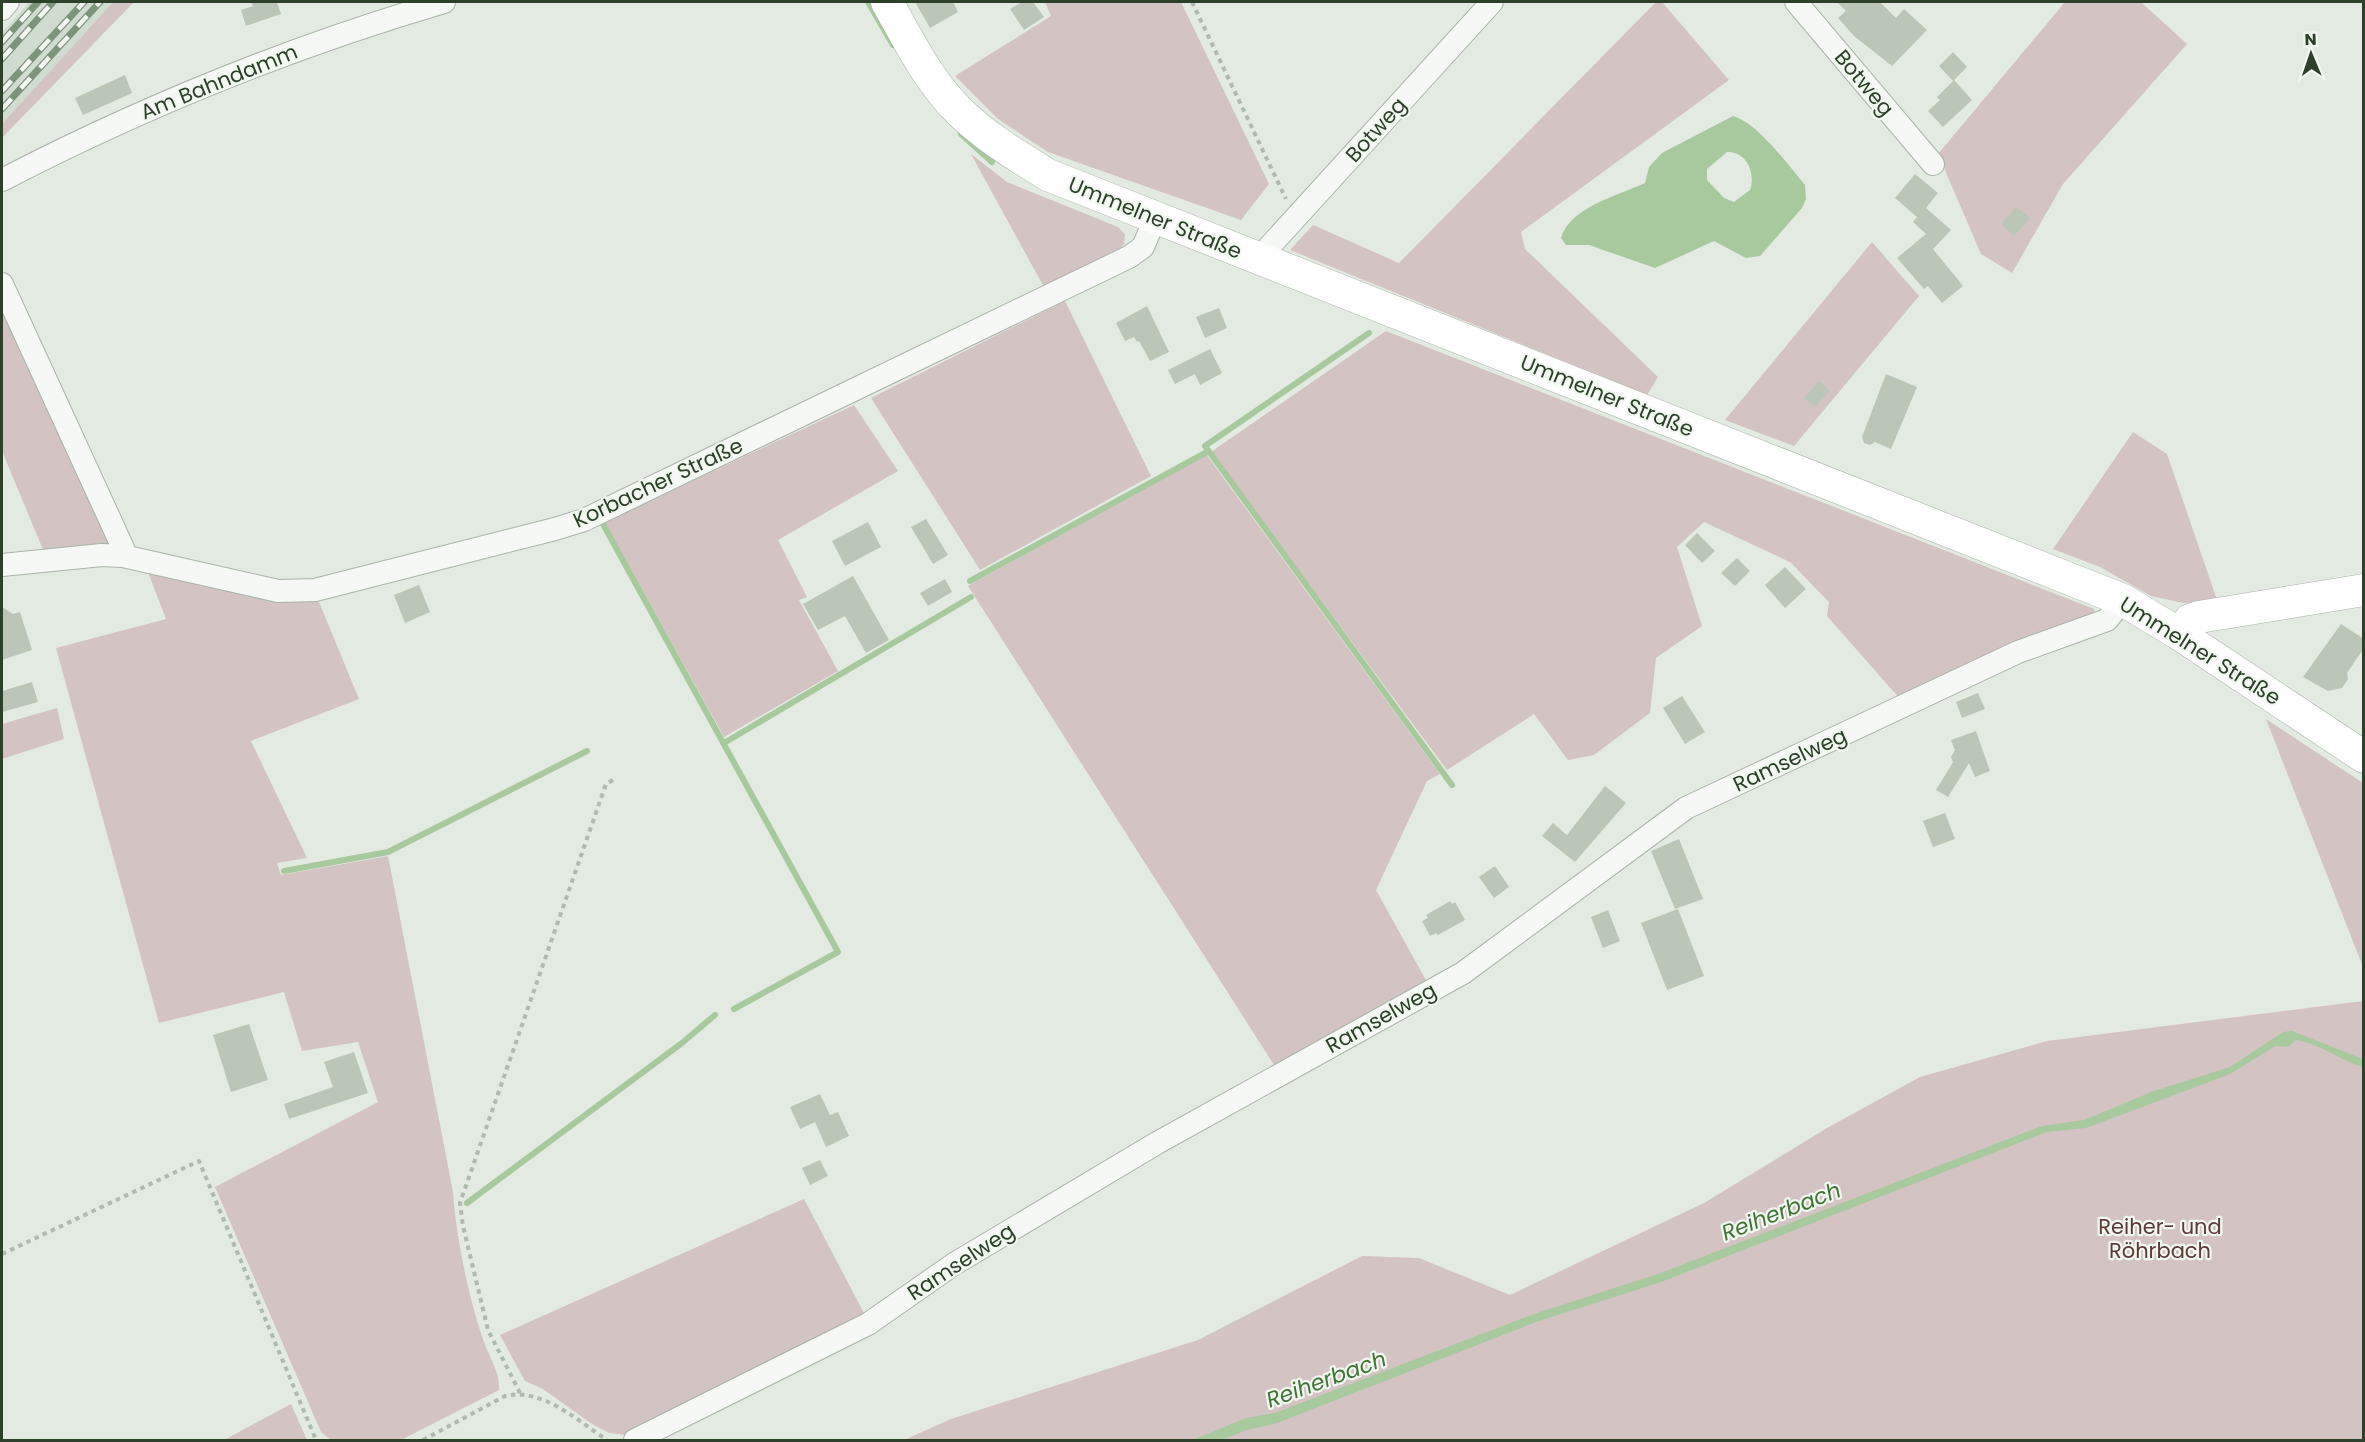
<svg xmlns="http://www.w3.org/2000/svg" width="2365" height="1442" font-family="Poppins,sans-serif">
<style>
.built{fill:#d1dcd0}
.green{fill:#d3c3c3}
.water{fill:#a8c89e;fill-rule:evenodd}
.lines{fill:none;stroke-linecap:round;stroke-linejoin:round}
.stream{stroke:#a8c89e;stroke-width:6}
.building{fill:#bbc6b9}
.street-casing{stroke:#a9b4a7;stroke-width:24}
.secondary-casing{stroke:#a9b4a7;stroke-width:33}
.path{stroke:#b1baaf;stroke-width:4;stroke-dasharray:4.5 4.5;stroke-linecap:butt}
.street{stroke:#f5f8f4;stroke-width:22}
.secondary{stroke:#fff;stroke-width:32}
.rail-casing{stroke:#7e937c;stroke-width:7}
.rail{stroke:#f2f7f1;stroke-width:4.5;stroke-dasharray:14;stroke-linecap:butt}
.labels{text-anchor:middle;stroke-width:4.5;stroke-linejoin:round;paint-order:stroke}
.street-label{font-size:21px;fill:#2d412a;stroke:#f2f7f1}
.park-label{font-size:21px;fill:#5c3b38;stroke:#f2f7f1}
.water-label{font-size:22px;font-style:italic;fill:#417436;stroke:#f2f7f1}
</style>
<rect width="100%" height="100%" fill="#e3eae2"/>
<path class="built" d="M 29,2 L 113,2 L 2,124 L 2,33 Z"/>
<path class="green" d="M 113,2 L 134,2 L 2,138 L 2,124 Z
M 1045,2 L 1181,2 L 1269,184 L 1241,220 L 1048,152 L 998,119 L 955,76 L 1051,16 Z
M 1656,2 L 1662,2 L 1729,80 L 1521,232 L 1525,249 L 1658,377 L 1647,395 L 1290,250 L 1313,225 L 1399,263 Z
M 2065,2 L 2141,2 L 2187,44 L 2063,184 L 2012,273 L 1981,254 L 1938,154 Z
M 971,154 L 1007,182 L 1118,227 L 1125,234 L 1124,244 L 1116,254 L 1045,289 Z
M 1872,242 L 1919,296 L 1794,446 L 1725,420 Z
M 2,300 L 116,546 L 44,552 L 2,451 Z
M 1065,301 L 1151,476 L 980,570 L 871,398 Z
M 1386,331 L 2094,609 L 2094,615 L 1900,699 L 1827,616 L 1829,602 L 1790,562 L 1704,522 L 1677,547 L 1702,626 L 1656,658 L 1650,713 L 1594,755 L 1568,760 L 1534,714 L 1447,770 L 1211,452 Z
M 854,405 L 898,471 L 778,540 L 807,597 L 799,600 L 838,671 L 724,737 L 605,522 Z
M 2133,432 L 2167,454 L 2217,600 L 2183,603 L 2151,596 L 2100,567 L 2053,549 Z
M 1206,454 L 1440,774 L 1427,781 L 1376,890 L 1427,982 L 1276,1068 L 968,586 Z
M 146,567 L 279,601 L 319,602 L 359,699 L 251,741 L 307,858 L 277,863 L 281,875 L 388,856 L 453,1192 C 456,1237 469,1300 484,1342 C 490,1359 500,1372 499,1390 L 401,1440 L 331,1440 L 321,1432 L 215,1187 L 378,1102 L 358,1042 L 302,1051 L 284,992 L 159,1023 L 56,648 L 166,619 Z
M 57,708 L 64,739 L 2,759 L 2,724 Z
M 2266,719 L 2363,783 L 2363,967 Z
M 2363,1001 L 2363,1440 L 904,1440 L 951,1419 L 1198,1340 L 1362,1256 L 1419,1258 L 1510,1295 L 1704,1203 L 1827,1128 L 1920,1077 L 2047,1041 Z
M 804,1199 L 865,1315 L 626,1435 L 609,1433 L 592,1424 L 543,1389 L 525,1381 L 500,1335 Z
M 291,1404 L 307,1440 L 224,1440 Z"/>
<path class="water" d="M 1733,116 C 1758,123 1788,165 1805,185 L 1806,199 L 1802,208 L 1760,256 L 1746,258 L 1714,241 L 1655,268 L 1589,245 L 1566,245 L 1561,238 C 1570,207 1617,196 1645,183 L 1649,167 L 1662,153 ZM 1727,152 C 1747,151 1756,174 1750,190 L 1734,202 L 1724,198 L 1707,180 L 1707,169 Z
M 2292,1031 L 2363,1059 L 2363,1067 C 2341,1061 2319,1043 2296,1040 L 2288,1047 L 2275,1046 L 2230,1074 L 2086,1128 L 2047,1132 L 1661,1282 L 1536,1322 L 1277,1423 L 1247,1430 L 1221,1440 L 1193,1440 L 1246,1418 L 1275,1413 L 1534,1314 L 1658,1274 L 2042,1126 L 2084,1120 L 2154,1091 L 2230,1067 L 2283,1032 Z"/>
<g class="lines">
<path class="stream" d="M 868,2 L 893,45
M 961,134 L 992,162
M 1369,333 L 1205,446 L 1452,785
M 603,524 L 838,952 L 734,1009
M 970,581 L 1207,452
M 724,743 L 971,597
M 284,871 L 388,852 L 587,751
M 467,1203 L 682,1043 L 715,1015"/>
</g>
<path class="building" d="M 251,2 L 277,2 L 281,14 L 246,26 L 241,10 L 253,6 Z
M 915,2 L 953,2 L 958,12 L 930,28 Z
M 1022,2 L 1033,2 L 1044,17 L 1024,30 L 1010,9 Z
M 1837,2 L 1880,2 L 1896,18 L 1904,9 L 1927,30 L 1892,66 L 1854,36 L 1838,18 L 1846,11 Z
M 1953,52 L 1967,67 L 1953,81 L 1939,66 Z
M 125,75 L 132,93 L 83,115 L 75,98 Z
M 1954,80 L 1972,100 L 1943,127 L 1928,111 L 1940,100 L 1937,97 Z
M 1915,174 L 1938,193 L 1926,208 L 1951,230 L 1933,249 L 1963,286 L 1942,303 L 1928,286 L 1924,289 L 1897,258 L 1926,234 L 1913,222 L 1917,217 L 1895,198 Z
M 2016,207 L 2030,218 L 2014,236 L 2001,224 Z
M 1147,306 L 1169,352 L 1150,361 L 1139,341 L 1137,342 L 1134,337 L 1125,341 L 1116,323 Z
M 1219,308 L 1227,328 L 1205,338 L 1196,317 Z
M 1210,349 L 1222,373 L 1200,385 L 1195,374 L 1175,384 L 1168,370 Z
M 1886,374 L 1917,387 L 1891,449 L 1875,442 L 1870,445 L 1864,443 L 1862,437 Z
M 1819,381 L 1830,391 L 1815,407 L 1804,398 Z
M 926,519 L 948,555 L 933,564 L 911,527 Z
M 868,522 L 881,547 L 845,566 L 832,541 Z
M 1697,533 L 1715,551 L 1702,563 L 1685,545 Z
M 1737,558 L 1750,571 L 1735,586 L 1721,573 Z
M 1785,567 L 1806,589 L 1785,608 L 1765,585 Z
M 853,576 L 889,640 L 866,653 L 845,616 L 818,630 L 803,604 Z
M 945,579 L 952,592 L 928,606 L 920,593 Z
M 419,585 L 430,612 L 405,623 L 394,595 Z
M 2,607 L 13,614 L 20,612 L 32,650 L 2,660 Z
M 2341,624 L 2364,639 L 2364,648 L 2347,673 L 2348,679 L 2342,688 L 2328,691 L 2303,677 Z
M 32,682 L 38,702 L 2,712 L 2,691 Z
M 1978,693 L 1985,709 L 1962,718 L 1956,702 Z
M 1682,696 L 1705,732 L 1685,744 L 1663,708 Z
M 1976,731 L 1990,771 L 1975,777 L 1969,763 L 1948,797 L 1936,790 L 1953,762 L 1951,757 L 1955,750 L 1951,740 Z
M 1605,786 L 1626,803 L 1575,862 L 1542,836 L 1553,823 L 1567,835 Z
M 1945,813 L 1955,839 L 1933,847 L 1923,821 Z
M 1679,839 L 1703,899 L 1675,909 L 1651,851 Z
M 1495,866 L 1509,887 L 1494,898 L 1479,877 Z
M 1450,901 L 1452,904 L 1455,902 L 1465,920 L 1438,935 L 1436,933 L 1430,936 L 1422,921 L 1428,918 L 1426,915 Z
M 1678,909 L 1704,976 L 1667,990 L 1641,923 Z
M 1608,910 L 1620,941 L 1603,948 L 1591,917 Z
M 249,1024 L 268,1080 L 231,1092 L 213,1035 Z
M 354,1052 L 368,1093 L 289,1119 L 284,1104 L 333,1087 L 324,1062 Z
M 820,1094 L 830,1115 L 838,1112 L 849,1136 L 826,1147 L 815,1122 L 800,1129 L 790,1107 Z
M 820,1160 L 828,1176 L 810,1185 L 802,1168 Z"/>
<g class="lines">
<g class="street-casing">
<path id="street" d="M 1796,2 L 1933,164
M 2,9 L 8,2
M 2,180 C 143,107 291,47 444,2
M 1263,261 L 1269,247 L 1492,2
M 2,284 L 123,548 L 123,556
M 2,565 L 102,555 L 123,556 L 278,591 L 315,590 L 555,529 L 584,520 L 1129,257 L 1143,247 L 1155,219
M 635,1440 L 868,1324 L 954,1264 L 1157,1143 L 1463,973 L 1686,808 L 2018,652 L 2107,620 L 2123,600"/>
</g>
<g class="secondary-casing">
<path id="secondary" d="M 887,2 C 908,39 927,79 958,110 C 984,136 1017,156 1048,175 L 2123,600 L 2179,634 L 2364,757
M 2179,634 L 2190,620 L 2199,617 L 2364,590"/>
</g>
<path class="path" d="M 1192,2 L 1286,199
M 2,1254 L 199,1161 L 316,1440
M 520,1393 L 488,1330 L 463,1226 L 460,1203 L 606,784 L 613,780
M 423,1440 L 505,1396 C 542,1387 578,1421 607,1440"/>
<use href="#street" class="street"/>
<use href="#secondary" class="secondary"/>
<g class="rail-casing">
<path id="rail" d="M 2,42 L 38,2
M 2,59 L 53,2
M 2,91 L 84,2
M 2,109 L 100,2"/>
</g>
<use href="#rail" class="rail"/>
</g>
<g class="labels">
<g class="street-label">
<text transform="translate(219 82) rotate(-22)" y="7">Am Bahndamm</text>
<text transform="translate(1864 83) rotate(50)" y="7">Botweg</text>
<text transform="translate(1376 130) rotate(-48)" y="7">Botweg</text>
<text transform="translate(1155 218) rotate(22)" y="7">Ummelner Straße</text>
<text transform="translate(1607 396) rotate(22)" y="7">Ummelner Straße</text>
<text transform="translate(658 483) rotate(-25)" y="7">Korbacher Straße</text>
<text transform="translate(2200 651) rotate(32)" y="7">Ummelner Straße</text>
<text transform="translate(1790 760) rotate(-25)" y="7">Ramselweg</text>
<text transform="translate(1381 1018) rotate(-29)" y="7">Ramselweg</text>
<text transform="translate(961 1262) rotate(-33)" y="7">Ramselweg</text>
</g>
<g class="park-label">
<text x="2160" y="1234">Reiher- und<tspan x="2160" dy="24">Röhrbach</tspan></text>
</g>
<g class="water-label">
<text transform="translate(1781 1211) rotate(-21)" y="8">Reiherbach</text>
<text transform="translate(1326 1379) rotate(-20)" y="8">Reiherbach</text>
</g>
</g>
<rect width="2365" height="1442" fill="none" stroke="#2d412a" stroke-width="6"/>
<g transform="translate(2311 54) rotate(358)" stroke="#f2f7f1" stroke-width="4.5" paint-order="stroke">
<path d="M0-4.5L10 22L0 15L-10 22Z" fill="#2d412a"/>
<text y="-9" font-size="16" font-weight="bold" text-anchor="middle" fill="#2d412a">N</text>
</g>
</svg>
